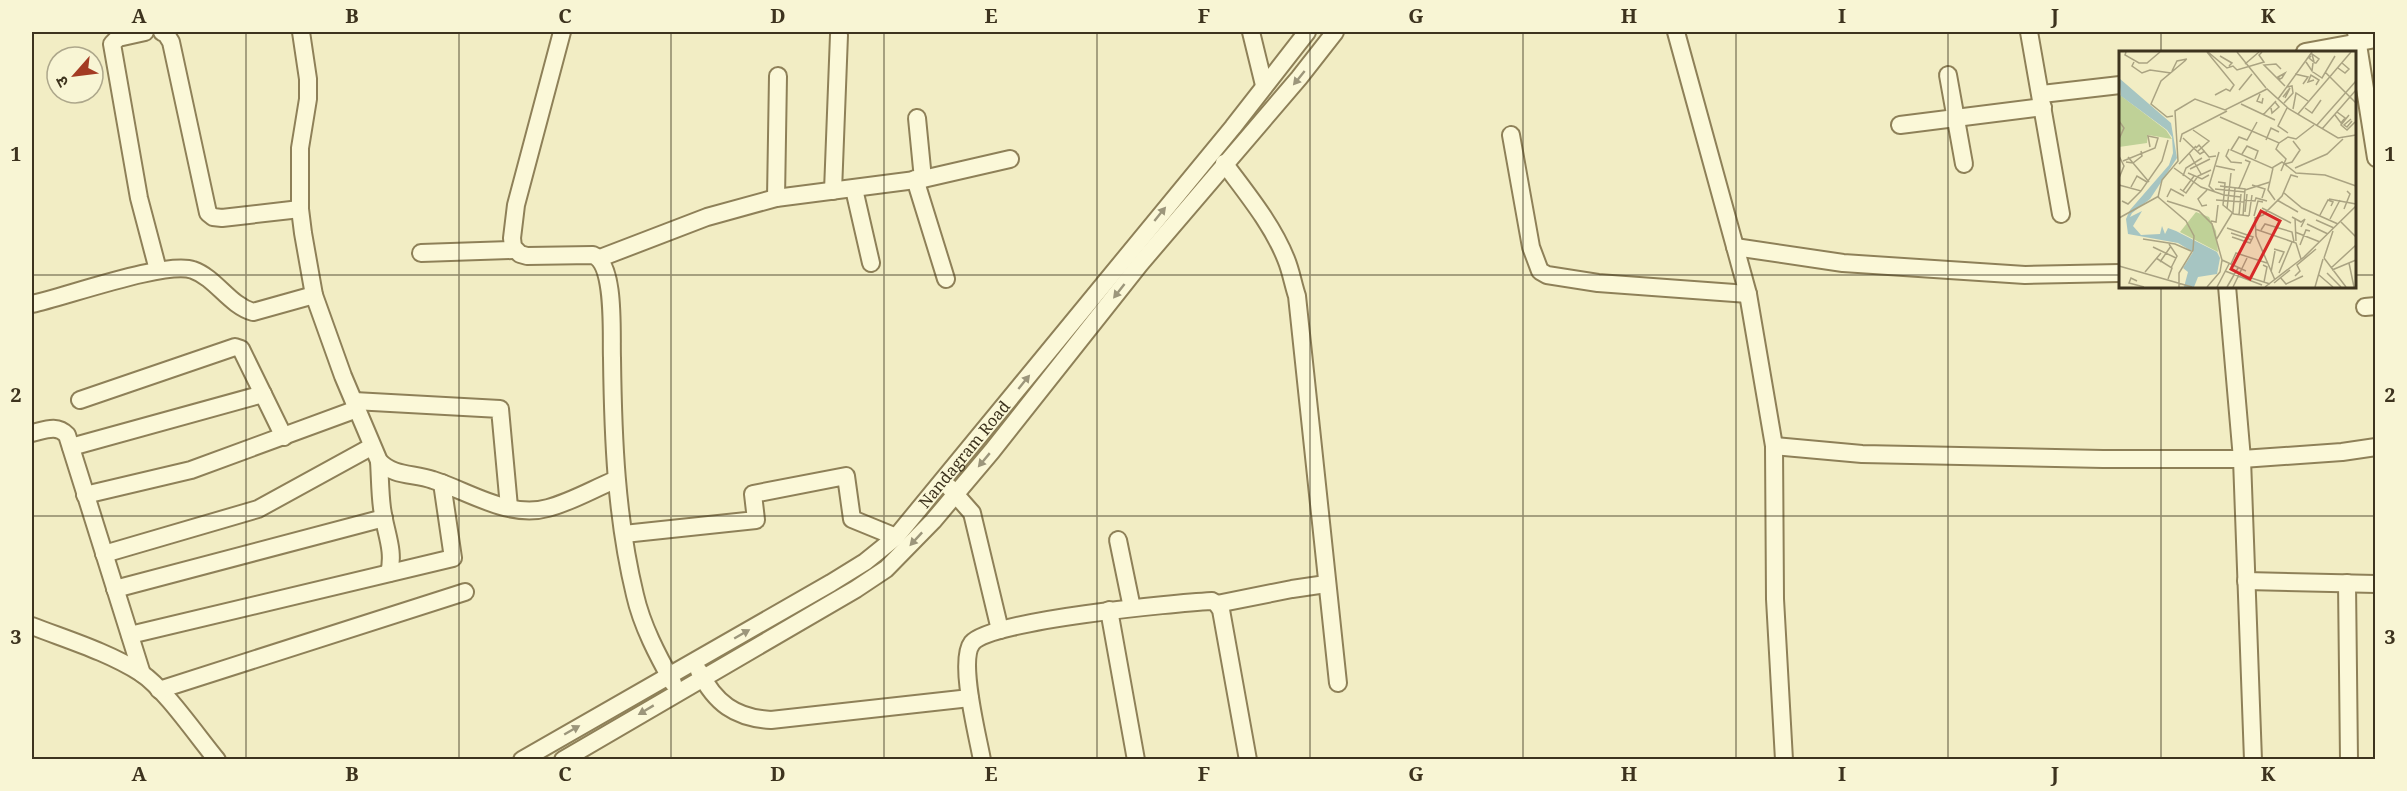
<svg xmlns="http://www.w3.org/2000/svg" width="2407" height="791" font-family="'Noto Serif','Noto Sans Devanagari',serif">
<style>
.lines{fill:none;stroke-linecap:round;stroke-linejoin:round}
.minor-casing{stroke:#8e8058;stroke-width:20}
.minor{stroke:#fbf8d8;stroke-width:16}
.oneway{fill:#9c967b}
.grid{fill:none;stroke:#3d331e;stroke-width:1.5;stroke-opacity:0.55}
.labels{text-anchor:middle;stroke-width:6;stroke-linejoin:round;paint-order:stroke}
.street-label{font-size:16px;fill:#3d331e;stroke:#f8f5d4}
.inset-road{fill:none;stroke:#aaa382;stroke-width:1.5}
.view{fill:#d62828;fill-opacity:0.15;stroke:#d62828;stroke-width:3}
.inset-edge{fill:none;stroke:#3d331e;stroke-width:3}
.neatline{fill:none;stroke:#3d331e;stroke-width:2}
.grid-label{font-size:20px;text-anchor:middle;font-weight:bold;fill:#3d331e}
</style>
<rect width="100%" height="100%" fill="#f2edc4"/>
<g class="lines">
<g class="minor-casing">
<g id="minor">
<path d="M 145,32 L 118,38 L 112,44 L 139,198 L 158,270"/>
<path d="M 162,32 L 166,34 L 171,42 L 208,213 L 213,217 L 222,218 L 300,209"/>
<path d="M 301,32 L 308,79 L 308,99 L 300,148 L 300,209 L 303,233 L 314,295 L 343,376 L 379,461 C 394,477 413,473 433,480 C 468,491 509,519 548,508 C 571,502 593,489 615,480"/>
<path d="M 562,32 L 516,205 L 512,238 L 513,247 L 520,254 L 527,256 L 593,255 C 616,264 611,335 612,358 C 613,438 616,517 635,595 C 642,626 658,656 673,683"/>
<path d="M 1251,32 L 1264,85"/>
<path d="M 1676,32 L 1748,294 L 1774,446 L 1775,599 L 1784,760"/>
<path d="M 2029,32 L 2061,214"/>
<path d="M 2356,32 L 2376,158"/>
<path d="M 2305,52 L 2376,39"/>
<path d="M 1948,75 L 1964,164"/>
<path d="M 2042,94 L 2120,85"/>
<path d="M 917,118 L 923,179"/>
<path d="M 1900,125 L 2043,107"/>
<path d="M 1511,135 L 1531,247 L 1540,271 L 1547,275 L 1598,283 L 1748,294"/>
<path d="M 1224,163 C 1247,194 1272,224 1286,259 C 1291,271 1293,284 1297,296 L 1338,683"/>
<path d="M 915,179 L 946,279"/>
<path d="M 854,189 L 871,263"/>
<path d="M 833,191 L 839,35"/>
<path d="M 776,198 L 778,76"/>
<path d="M 1735,247 L 1843,263 L 2025,275 L 2120,273"/>
<path d="M 421,253 L 513,250 L 513,247"/>
<path d="M 600,258 L 707,217 L 776,198 L 923,179 L 1010,159"/>
<path d="M 2227,286 L 2242,459 L 2253,760"/>
<path d="M 32,304 C 65,297 167,260 193,270 C 216,278 229,305 253,312 L 314,295"/>
<path d="M 2365,307 L 2376,306"/>
<path d="M 80,400 L 235,347 L 241,349 L 284,437"/>
<path d="M 354,401 L 500,409 L 509,507"/>
<path d="M 32,433 C 45,430 57,424 67,435 L 142,674"/>
<path d="M 1774,446 L 1862,454 L 2103,459 L 2242,459 L 2342,452 L 2376,447"/>
<path d="M 71,447 L 263,394"/>
<path d="M 379,461 C 380,477 380,493 382,508 C 385,532 395,550 389,573"/>
<path d="M 949,487 L 972,513 L 1000,630"/>
<path d="M 85,495 L 191,470 L 357,409"/>
<path d="M 624,534 L 756,520 L 753,494 L 846,476 L 852,519 L 896,537"/>
<path d="M 1118,540 L 1132,608"/>
<path d="M 104,554 L 258,509 L 371,447"/>
<path d="M 2246,581 L 2376,584"/>
<path d="M 2347,583 L 2349,760"/>
<path d="M 115,589 L 384,518"/>
<path d="M 1217,604 L 1292,589 L 1326,584"/>
<path d="M 1109,610 L 1136,760"/>
<path d="M 32,626 C 68,640 108,652 141,673 C 165,689 197,736 217,760"/>
<path d="M 130,635 L 453,558 L 442,483"/>
<path d="M 699,671 C 715,703 735,718 771,720 L 970,698"/>
<path d="M 159,690 L 465,592"/>
<path id="s1" d="M 522,760 L 831,583 L 865,562 L 896,537 L 1233,127 L 1307,32"/>
<path d="M 563,760 L 856,589 L 886,569 L 933,521 L 992,451 L 1140,264 L 1299,78 L 1335,32"/>
<path d="M 982,760 C 978,737 958,661 972,643 C 990,620 1176,603 1212,601 L 1217,604 L 1221,610 L 1248,760"/>
</g>
</g>
<use href="#minor" class="minor"/>
</g>
<defs><path id="oneway-solid" d="M-6-.8H1V-3.2L6.5 0L1 3.2V.8H-6Z" transform="scale(1.5)"/></defs>
<g class="oneway">
<use href="#oneway-solid" transform="translate(1299 78) rotate(129)"/>
<use href="#oneway-solid" transform="translate(1160 214) rotate(-51)"/>
<use href="#oneway-solid" transform="translate(1119 291) rotate(128)"/>
<use href="#oneway-solid" transform="translate(1024 382) rotate(-51)"/>
<use href="#oneway-solid" transform="translate(984 460) rotate(130)"/>
<use href="#oneway-solid" transform="translate(916 539) rotate(133)"/>
<use href="#oneway-solid" transform="translate(742 634) rotate(-30)"/>
<use href="#oneway-solid" transform="translate(646 710) rotate(149)"/>
<use href="#oneway-solid" transform="translate(572 730) rotate(-30)"/>
</g>
<path class="grid" d="M 246,32 L 246,760M 459,32 L 459,760M 671,32 L 671,760M 884,32 L 884,760M 1097,32 L 1097,760M 1310,32 L 1310,760M 1523,32 L 1523,760M 1736,32 L 1736,760M 1948,32 L 1948,760M 2161,32 L 2161,52M 32,275 L 2120,275M 2354,275 L 2376,275M 2161,286 L 2161,760M 32,516 L 2376,516"/>
<g class="labels">
<g class="street-label">
<text dy="6" stroke="none"><textPath href="#s1" startOffset="543">Nandagram Road</textPath></text>
</g>
</g>
<g transform="translate(2119 51)">
<rect width="237" height="237" fill="#f2edc4"/>
<path d="M 1,44 L 47,79 L 53,88 L 29,84 L 28,92 L 0,96 ZM 77,161 L 90,166 L 97,180 L 99,201 L 61,181 Z" fill="#bfd197"/>
<path d="M 0,27 L 52,72 L 58,107 L 31,148 L 13,162 L 11,166 L 23,160 L 14,175 L 22,184 L 41,183 L 43,175 L 46,183 L 49,177 L 57,180 L 98,201 L 101,207 L 98,223 L 79,226 L 75,236 L 65,236 L 69,221 L 64,217 L 74,201 L 59,192 L 9,183 L 7,168 L 11,159 L 50,114 L 54,102 L 53,86 L 48,79 L 2,45 Z" fill="#a6c5c2"/>
<path class="inset-road" d="M 7,1 L 6,4 L 20,12 L 28,12 L 41,1M 88,1 L 115,34 L 111,40 L 107,38 L 96,44M 89,1 L 108,17 L 114,15 L 118,19 L 145,11 L 140,4 L 143,1M 118,1 L 147,37M 101,5 L 113,12 L 110,15M 192,5 L 190,7 L 196,12 L 197,12 L 200,8 L 193,3 L 195,11M 15,11 L 13,15 L 23,22 L 31,19 L 52,22M 187,11 L 193,20 L 194,12M 126,13 L 140,1M 219,17 L 226,22 L 230,18 L 223,12M 162,18 L 157,13 L 145,14 L 166,35M 53,20 L 58,10 L 68,8M 194,21 L 203,27 L 216,5M 206,21 L 237,52M 166,22 L 163,27 L 161,28 L 159,26 ZM 176,23 L 189,26 L 184,33M 195,29 L 189,31 L 192,24 L 200,29 L 197,34M 120,39 L 133,23M 141,43 L 138,50 L 143,52 L 144,47M 164,46 L 171,37 L 166,47M 159,48 L 193,1M 165,52 L 174,42 L 173,35 L 168,36M 122,53 L 156,69M 152,57 L 153,62 L 160,56 L 156,51M 168,57 L 159,75 L 169,82M 186,57 L 193,62 L 202,49M 174,58 L 177,42 L 189,50M 179,63 L 232,1M 144,64 L 157,50M 216,64 L 222,72 L 226,67 L 218,61M 230,64 L 222,74 L 228,79 L 236,71M 54,65 L 48,66 L 32,53 L 42,30 L 67,9M 101,66 L 160,92 L 169,86 L 177,88 L 195,74M 232,68 L 225,74 L 228,76 L 233,70M 0,70 L 5,77 L 0,88M 138,71 L 128,89 L 120,86 L 112,99 L 153,117 L 163,111 L 177,122 L 206,124 L 237,135M 198,74 L 237,30M 203,78 L 237,39M 74,79 L 90,90 L 79,100M 64,87 L 81,103 L 86,100M 147,89 L 152,77 L 160,81M 61,91 L 63,83 L 108,60M 160,92 L 157,98 L 167,108 L 162,120M 77,97 L 80,94 L 90,106 L 97,105M 110,98 L 107,105 L 112,111 L 123,112M 70,102 L 82,123M 123,103 L 128,95 L 139,100 L 136,108M 0,105 L 5,115 L 0,127M 9,106 L 30,131M 4,110 L 36,97 L 39,87 L 29,85 L 31,96M 7,111 L 14,112 L 23,105 L 22,100M 60,113 L 77,95M 166,113 L 173,111 L 181,99 L 174,90M 97,115 L 116,119M 55,117 L 82,136 L 105,144 L 104,154 L 115,163 L 130,165M 154,117 L 149,139 L 156,149M 176,117 L 208,103 L 224,88M 71,118 L 91,108M 69,122 L 83,128 L 90,124M 64,125 L 67,117 L 83,107M 99,131 L 106,132 L 105,144 L 122,146M 0,134 L 22,140 L 43,110 L 49,89M 133,134 L 146,138 L 143,147M 101,135 L 126,138 L 124,165M 12,136 L 18,125 L 28,131M 120,137 L 131,111 L 126,109M 61,138 L 67,142 L 79,125 L 92,119M 96,138 L 126,141M 126,139 L 151,131M 64,140 L 75,125M 96,141 L 90,135 L 100,101M 165,142 L 183,157 L 219,173M 48,146 L 52,138 L 65,145M 210,148 L 237,153M 97,149 L 125,151M 125,149 L 136,150 L 137,147 L 148,150M 158,149 L 179,161M 3,150 L 9,153 L 22,140M 48,150 L 80,160 L 93,173 L 103,209 L 101,221 L 88,236M 88,154 L 83,155 L 79,148 L 88,139M 143,157 L 172,172M 108,158 L 112,122M 225,158 L 231,143 L 228,140M 126,161 L 128,143M 120,164 L 122,143M 201,164 L 209,149 L 214,151 L 212,155M 130,165 L 133,144M 135,165 L 139,150 L 144,151M 136,166 L 137,185 L 156,229M 173,166 L 182,171 L 186,168 L 182,176M 0,167 L 40,145M 136,167 L 144,164 L 163,145 L 172,124 L 179,126M 176,167 L 177,190M 211,168 L 221,149M 197,169 L 215,177M 92,170 L 97,171 L 99,154M 222,171 L 237,186M 188,173 L 209,183M 108,177 L 134,186 L 131,192 L 113,186M 136,178 L 177,192 L 182,208M 142,179 L 146,173 L 173,181 L 175,191M 176,181 L 201,191M 112,182 L 133,189M 24,188 L 56,193 L 72,200M 97,189 L 114,161 L 116,137M 50,193 L 58,205 L 52,217M 181,194 L 187,179 L 191,180M 34,196 L 57,207M 155,198 L 165,201 L 160,212M 37,207 L 53,217 L 49,228M 205,207 L 227,236M 205,207 L 214,180M 103,209 L 127,220M 41,211 L 52,195M 230,212 L 235,236M 112,213 L 117,202 L 148,212M 144,214 L 148,216 L 145,231M 0,215 L 73,236M 212,217 L 237,194M 213,219 L 237,209M 106,220 L 143,234M 26,221 L 42,202M 152,221 L 156,200M 160,222 L 173,191M 208,222 L 222,236M 200,224 L 214,236M 126,225 L 151,233M 176,225 L 181,220 L 178,214 L 197,198M 161,226 L 167,233 L 184,225M 18,230 L 12,227 L 10,232 L 25,236M 155,232 L 171,219M 60,236 L 60,222 L 74,199 L 75,185 L 67,170 L 39,146 L 43,129 L 59,110 L 56,60 L 76,48 L 106,59 L 148,38 L 170,58 L 219,87 L 237,84M 98,236 L 110,213M 108,236 L 119,217M 114,236 L 128,207M 146,236 L 185,206 L 237,155M 196,236 L 204,208"/>
<path class="view" d="M 142,160 L 161,170 L 131,228 L 112,218 Z"/>
<rect width="237" height="237" class="inset-edge"/>
</g>
<rect width="2407" height="791" fill="none" stroke="#f8f5d4" stroke-width="66"/>
<g transform="translate(75 75) rotate(242)"><circle r="28" fill="#f8f5d4" stroke="#ada78b" stroke-width="1.5"/>
<path d="M0-4.5L10 22L0 15L-10 22Z" fill="#a33b23"/>
<text y="-9" font-size="16" font-weight="bold" text-anchor="middle" fill="#3d331e">उ</text>
</g>
<rect x="33" y="33" width="2341" height="725" class="neatline"/>
<g class="grid-label">
<text x="139" y="23">A</text>
<text x="352" y="23">B</text>
<text x="565" y="23">C</text>
<text x="778" y="23">D</text>
<text x="991" y="23">E</text>
<text x="1204" y="23">F</text>
<text x="1416" y="23">G</text>
<text x="1629" y="23">H</text>
<text x="1842" y="23">I</text>
<text x="2055" y="23">J</text>
<text x="2268" y="23">K</text>
<text x="16" y="161">1</text>
<text x="2390" y="161">1</text>
<text x="16" y="402">2</text>
<text x="2390" y="402">2</text>
<text x="16" y="644">3</text>
<text x="2390" y="644">3</text>
<text x="139" y="781">A</text>
<text x="352" y="781">B</text>
<text x="565" y="781">C</text>
<text x="778" y="781">D</text>
<text x="991" y="781">E</text>
<text x="1204" y="781">F</text>
<text x="1416" y="781">G</text>
<text x="1629" y="781">H</text>
<text x="1842" y="781">I</text>
<text x="2055" y="781">J</text>
<text x="2268" y="781">K</text>
</g>
</svg>
